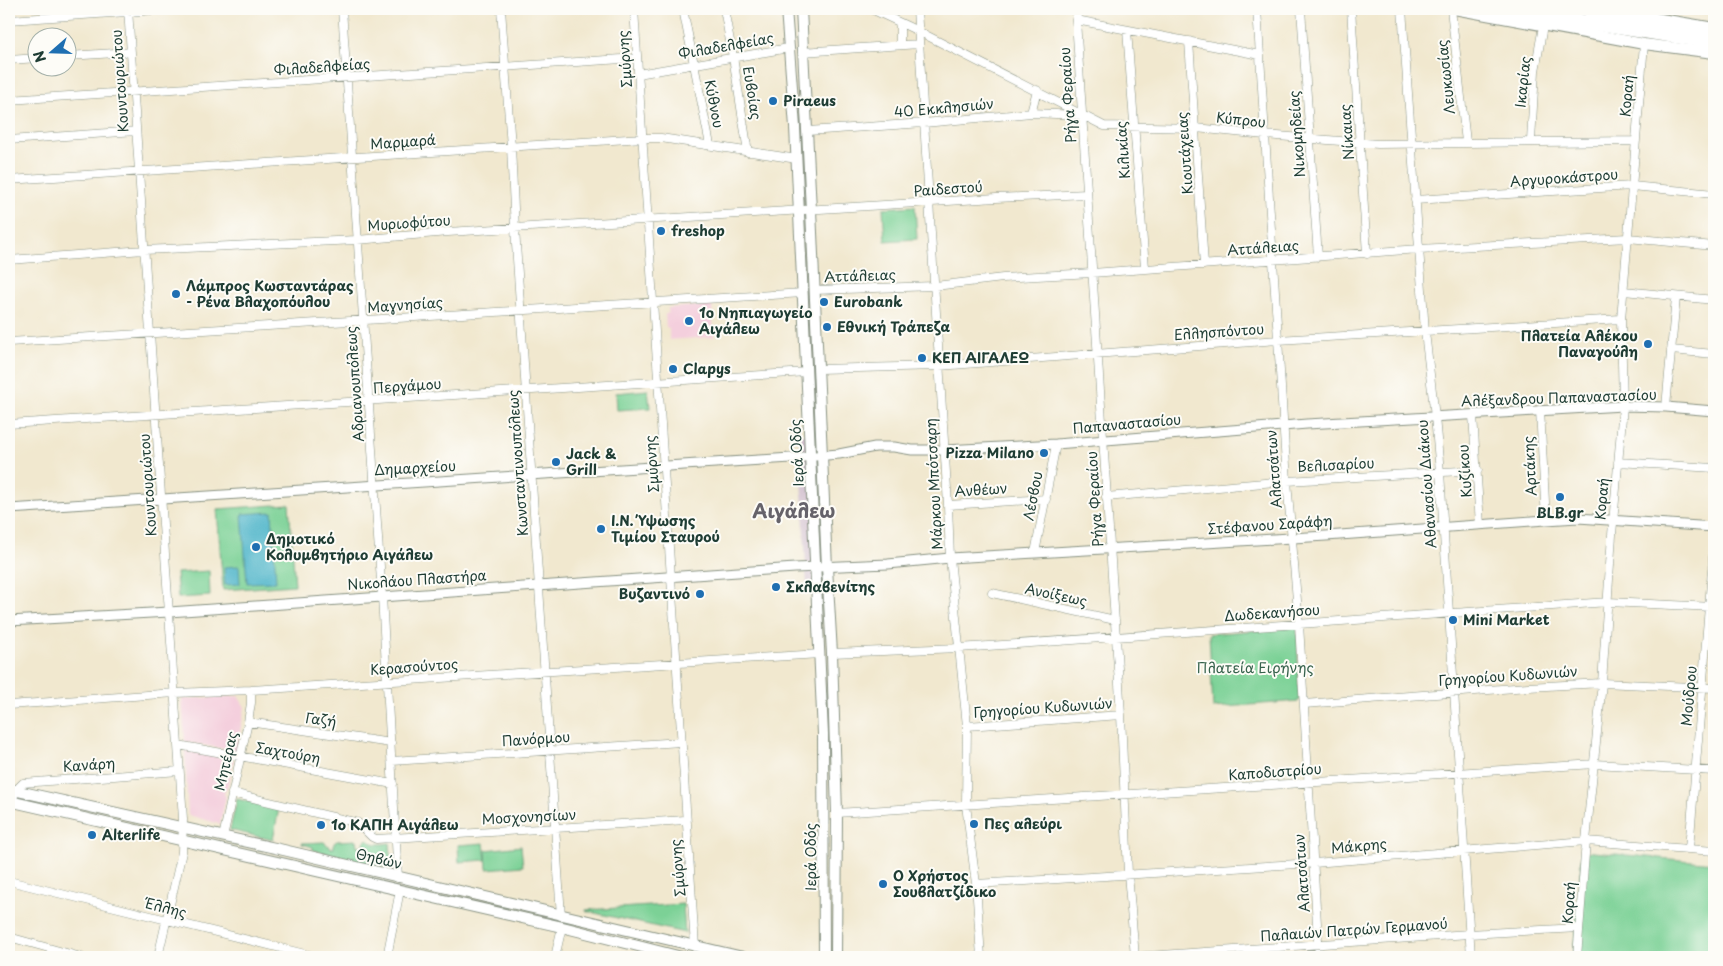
<svg xmlns="http://www.w3.org/2000/svg" width="1723" height="966" font-family="'Playpen Sans',sans-serif">
<style>
.built{fill:#f4cfdd}
.industrial{fill:#d0bdcd}
.green{fill:#7bd196;stroke:#4d8765}
.water{fill:#4bb4c9;stroke:#35787e}
.lines{fill:none;stroke-linecap:round;stroke-linejoin:round}
.minor-casing{stroke:#889282;stroke-width:9}
.tertiary-casing{stroke:#889282;stroke-width:11}
.secondary-casing{stroke:#889282;stroke-width:12}
.motorway-casing{stroke:#889282;stroke-width:16}
.minor{stroke:#fff;stroke-width:8}
.tertiary{stroke:#fff;stroke-width:9}
.secondary{stroke:#fff;stroke-width:10}
.motorway{stroke:#fff;stroke-width:14}
.poi-dot{fill:#1f6fb2;stroke:#fdfcf7;stroke-width:2}
.labels{text-anchor:middle;stroke-width:4;stroke-linejoin:round;paint-order:stroke}
.street-label{font-size:14px;fill:#1f3d34;stroke:#fdfcf7}
.poi-label{font-size:14px;font-weight:bold;fill:#1f3d34;stroke:#fdfcf7;text-anchor:start}
.park-label{font-size:14px;fill:#36624c;stroke:#fdfcf7}
.district-label{font-size:19px;font-weight:bold;fill:#66636a;stroke:#fdfcf7}
</style>
<rect width="100%" height="100%" fill="#fdfcf7"/>
<filter id="ink" filterUnits="userSpaceOnUse"><feTurbulence type="fractalNoise" baseFrequency=".02" numOctaves="2"/><feDisplacementMap in="SourceGraphic" scale="10" xChannelSelector="R" yChannelSelector="G"/><feConvolveMatrix kernelMatrix="1 2 1 2 8 2 1 2 1" color-interpolation-filters="sRGB"/></filter>
<filter id="wash" filterUnits="userSpaceOnUse"><feTurbulence type="fractalNoise" baseFrequency=".0096" numOctaves="4" result="noise"/><feDisplacementMap in="SourceGraphic" scale="20" xChannelSelector="R" yChannelSelector="G"/><feGaussianBlur stdDeviation="1.12" result="paint"/><feColorMatrix in="noise" values="0 0 0 0 0 0 0 0 0 0 0 0 0 0 0 0 0 1.4 0 .05"/><feComposite in="paint" operator="in"/></filter>
<g filter="url(#wash)">
<rect width="100%" height="100%" fill="#f1e8cf"/>
<path class="built" d="M 712,305 L 714,337 L 669,340 L 669,328 L 666,327 L 665,314 L 668,314 L 668,308 Z
M 238,696 L 245,707 L 236,751 L 185,742 L 182,699 Z
M 185,750 L 234,760 L 227,788 L 225,790 L 224,795 L 226,796 L 220,824 L 188,815 Z"/>
<path class="industrial" d="M 822,433 L 830,587 L 807,588 L 799,434 Z"/>
<path class="green" d="M 915,206 L 917,239 L 885,241 L 883,208 Z
M 648,390 L 650,408 L 617,410 L 616,393 Z
M 289,504 L 295,585 L 223,590 L 217,509 Z
M 209,571 L 210,596 L 178,598 L 176,573 Z
M 1297,627 L 1299,701 L 1213,708 L 1209,634 Z
M 237,799 L 279,808 L 273,840 L 230,830 Z
M 367,839 C 373,846 381,844 390,843 L 392,869 L 313,850 L 313,847 L 302,844 L 302,843 L 324,842 L 331,848 L 334,848 L 334,843 L 337,841 L 356,840 L 357,846 L 365,846 L 364,842 Z
M 484,843 L 486,860 L 459,862 L 458,845 Z
M 521,846 L 523,866 L 487,869 L 486,850 Z
M 1582,851 L 1714,863 L 1714,957 L 1573,957 Z
M 683,904 L 685,933 L 586,911 L 586,910 Z"/>
<path class="water" d="M 272,512 L 276,582 L 247,583 L 242,514 Z
M 239,566 L 240,584 L 225,585 L 224,567 Z"/>
</g>
<g filter="url(#ink)">
<g class="lines">
<g class="minor-casing">
<path id="minor" d="M 128,9 L 183,819 L 182,852 L 158,957
M 342,9 L 382,596 L 398,878
M 501,9 L 511,147 L 515,229 L 561,916
M 634,9 L 695,947
M 683,9 L 710,145
M 724,9 L 733,57 L 748,152
M 871,9 L 918,31 L 1104,126 L 1196,128 L 1265,135 L 1378,144 L 1636,141
M 917,9 L 948,505 L 950,558 L 967,726 L 966,805 L 976,884 L 981,957
M 1078,9 L 1076,20 L 1121,715 L 1128,874 L 1135,957
M 1257,9 L 1287,481 L 1299,624 L 1319,957
M 1301,9 L 1318,257
M 1351,9 L 1367,254
M 1402,9 L 1425,332 L 1435,417 L 1440,472 L 1471,957
M 1451,9 L 1466,142
M 9,20 L 171,9
M 1076,20 L 1260,55
M 1127,30 L 1145,268
M 1189,41 L 1204,265
M 900,45 L 900,23
M 802,52 L 919,44
M 68,56 L 131,52
M 9,60 L 38,58
M 638,74 L 789,48
M 9,100 L 637,58
M 1031,113 L 1037,90
M 808,131 L 924,123 L 1031,113 L 1081,115
M 9,140 L 136,131
M 1531,141 L 1535,71 L 1543,26
M 9,180 L 643,138 L 661,138 L 797,159
M 1415,200 L 1632,186 L 1714,194
M 9,260 L 144,250 L 357,240 L 448,232 L 996,198 L 1087,194
M 814,290 L 935,286 L 1003,278 L 1092,273 L 1419,249 L 1628,238 L 1714,246
M 1624,291 L 1714,300
M 9,342 L 803,293
M 1671,350 L 1714,354
M 818,369 L 939,366 L 1278,340 L 1621,319
M 1666,407 L 1676,297
M 1540,410 L 1546,520
M 1473,415 L 1480,525
M 9,424 L 807,372
M 1618,462 L 1714,468
M 1106,497 L 1287,481 L 1478,470
M 948,505 L 1046,499
M 1035,553 L 1056,444
M 992,593 L 1115,620
M 832,653 L 959,648 L 1608,602 L 1714,607
M 1304,704 L 1528,687 L 1602,683 L 1714,688
M 9,705 L 175,693 L 251,690 L 820,654
M 248,722 L 391,743
M 967,726 L 1121,715
M 178,745 L 393,784
M 392,761 L 681,742
M 232,793 L 358,823 L 372,837 L 376,839 L 686,820
M 837,813 L 1595,764 L 1714,771
M 9,819 L 15,791 L 23,783 L 179,771
M 223,837 L 248,722 L 251,703 L 251,690
M 1689,849 L 1714,546
M 9,881 L 317,957
M 976,884 L 1314,863 L 1586,841 L 1714,851
M 9,937 L 81,957
M 387,957 L 400,890
M 555,957 L 562,927
M 1132,957 L 1469,934 L 1579,928
M 1577,957 L 1586,841 L 1602,683 L 1612,535 L 1623,406 L 1621,319 L 1644,44"/>
</g>
<g class="tertiary-casing">
<path id="tertiary" d="M 9,509 L 791,458 L 839,454 L 875,447 L 894,447 L 912,450 L 945,450 L 1056,444 L 1307,424 L 1623,406 L 1666,407 L 1714,411
M 9,621 L 169,612 L 795,568 L 888,564 L 950,558 L 1326,536 L 1546,520 L 1578,518 L 1714,527"/>
</g>
<g class="secondary-casing">
<path id="secondary" d="M 786,9 L 795,127 L 823,734 L 824,957
M 801,9 L 811,210 L 827,567 L 832,653 L 837,813 L 836,957
M 1454,9 L 1644,44 L 1714,53
M 9,789 L 275,848 L 743,957
M 9,801 L 562,927 L 682,957"/>
</g>
<g class="motorway-casing">
<path id="motorway" d="M 1503,9 L 1714,42
M 1589,9 L 1714,30"/>
</g>
<use href="#minor" class="minor"/>
<use href="#tertiary" class="tertiary"/>
<use href="#secondary" class="secondary"/>
<use href="#motorway" class="motorway"/>
</g>
</g>
<g class="poi-dot">
<circle cx="773" cy="101" r="5"/>
<circle cx="661" cy="231" r="5"/>
<circle cx="176" cy="294" r="5"/>
<circle cx="824" cy="302" r="5"/>
<circle cx="689" cy="321" r="5"/>
<circle cx="827" cy="327" r="5"/>
<circle cx="1648" cy="344" r="5"/>
<circle cx="922" cy="358" r="5"/>
<circle cx="673" cy="369" r="5"/>
<circle cx="1044" cy="453" r="5"/>
<circle cx="556" cy="462" r="5"/>
<circle cx="1560" cy="497" r="5"/>
<circle cx="601" cy="529" r="5"/>
<circle cx="256" cy="547" r="5"/>
<circle cx="776" cy="587" r="5"/>
<circle cx="700" cy="594" r="5"/>
<circle cx="1453" cy="620" r="5"/>
<circle cx="974" cy="824" r="5"/>
<circle cx="321" cy="825" r="5"/>
<circle cx="92" cy="835" r="5"/>
<circle cx="883" cy="884" r="5"/>
</g>
<g class="labels">
<g class="street-label">
<text transform="translate(726 46) rotate(-10)" y="5">Φιλαδελφείας</text>
<text transform="translate(625 59) rotate(-94)" y="5">Σμύρνης</text>
<text transform="translate(322 67) rotate(-4)" y="5">Φιλαδελφείας</text>
<text transform="translate(1446 77) rotate(-96)" y="5">Λευκωσίας</text>
<text transform="translate(120 81) rotate(-94)" y="5">Κουντουριώτου</text>
<text transform="translate(1523 82) rotate(-84)" y="5">Ικαρίας</text>
<text transform="translate(752 93) rotate(81)" y="5">Ευβοίας</text>
<text transform="translate(1068 95) rotate(-94)" y="5">Ρήγα Φεραίου</text>
<text transform="translate(1627 96) rotate(-85)" y="5">Κοραή</text>
<text transform="translate(714 104) rotate(79)" y="5">Κύθνου</text>
<text transform="translate(944 108) rotate(-5)" y="5">40 Εκκλησιών</text>
<text transform="translate(1241 120) rotate(6)" y="5">Κύπρου</text>
<text transform="translate(1347 132) rotate(-94)" y="5">Νίκαιας</text>
<text transform="translate(1297 134) rotate(-94)" y="5">Νικομηδείας</text>
<text transform="translate(403 142) rotate(-4)" y="5">Μαρμαρά</text>
<text transform="translate(1123 150) rotate(-94)" y="5">Κιλικίας</text>
<text transform="translate(1185 153) rotate(-94)" y="5">Κιουτάχειας</text>
<text transform="translate(1564 178) rotate(-4)" y="5">Αργυροκάστρου</text>
<text transform="translate(948 189) rotate(-4)" y="5">Ραιδεστού</text>
<text transform="translate(409 223) rotate(-4)" y="5">Μυριοφύτου</text>
<text transform="translate(1263 248) rotate(-4)" y="5">Αττάλειας</text>
<text transform="translate(860 276) rotate(-2)" y="5">Αττάλειας</text>
<text transform="translate(405 305) rotate(-4)" y="5">Μαγνησίας</text>
<text transform="translate(1219 332) rotate(-4)" y="5">Ελλησπόντου</text>
<text transform="translate(355 384) rotate(-94)" y="5">Αδριανουπόλεως</text>
<text transform="translate(407 386) rotate(-4)" y="5">Περγάμου</text>
<text transform="translate(1559 398) rotate(-2)" y="5">Αλέξανδρου Παπαναστασίου</text>
<text transform="translate(1127 424) rotate(-5)" y="5">Παπαναστασίου</text>
<text transform="translate(797 453) rotate(-93)" y="5">Ιερά Οδός</text>
<text transform="translate(518 463) rotate(-94)" y="5">Κωνσταντινουπόλεως</text>
<text transform="translate(652 464) rotate(-94)" y="5">Σμύρνης</text>
<text transform="translate(1336 465) rotate(-3)" y="5">Βελισαρίου</text>
<text transform="translate(1530 466) rotate(-93)" y="5">Αρτάκης</text>
<text transform="translate(415 468) rotate(-3)" y="5">Δημαρχείου</text>
<text transform="translate(1274 469) rotate(-94)" y="5">Αλατσάτων</text>
<text transform="translate(1465 471) rotate(-94)" y="5">Κυζίκου</text>
<text transform="translate(934 484) rotate(-93)" y="5">Μάρκου Μπότσαρη</text>
<text transform="translate(1427 484) rotate(-94)" y="5">Αθανασίου Διάκου</text>
<text transform="translate(148 485) rotate(-94)" y="5">Κουντουριώτου</text>
<text transform="translate(981 490) rotate(-4)" y="5">Ανθέων</text>
<text transform="translate(1033 496) rotate(-79)" y="5">Λέσβου</text>
<text transform="translate(1095 499) rotate(-94)" y="5">Ρήγα Φεραίου</text>
<text transform="translate(1602 499) rotate(-85)" y="5">Κοραή</text>
<text transform="translate(1270 525) rotate(-4)" y="5">Στέφανου Σαράφη</text>
<text transform="translate(417 580) rotate(-4)" y="5">Νικολάου Πλαστήρα</text>
<text transform="translate(1056 595) rotate(12)" y="5">Ανοίξεως</text>
<text transform="translate(1272 613) rotate(-4)" y="5">Δωδεκανήσου</text>
<text transform="translate(414 667) rotate(-4)" y="5">Κερασούντος</text>
<text transform="translate(1508 676) rotate(-4)" y="5">Γρηγορίου Κυδωνιών</text>
<text transform="translate(1689 696) rotate(-85)" y="5">Μούδρου</text>
<text transform="translate(1043 708) rotate(-4)" y="5">Γρηγορίου Κυδωνιών</text>
<text transform="translate(321 720) rotate(8)" y="5">Γαζή</text>
<text transform="translate(536 739) rotate(-4)" y="5">Πανόρμου</text>
<text transform="translate(288 753) rotate(10)" y="5">Σαχτούρη</text>
<text transform="translate(226 761) rotate(-77)" y="5">Μητέρας</text>
<text transform="translate(89 765) rotate(-4)" y="5">Κανάρη</text>
<text transform="translate(1275 772) rotate(-4)" y="5">Καποδιστρίου</text>
<text transform="translate(529 817) rotate(-3)" y="5">Μοσχονησίων</text>
<text transform="translate(1359 846) rotate(-5)" y="5">Μάκρης</text>
<text transform="translate(811 857) rotate(-90)" y="5">Ιερά Οδός</text>
<text transform="translate(379 859) rotate(13)" y="5">Θηβών</text>
<text transform="translate(678 868) rotate(-95)" y="5">Σμύρνης</text>
<text transform="translate(1302 873) rotate(-94)" y="5">Αλατσάτων</text>
<text transform="translate(1569 903) rotate(-86)" y="5">Κοραή</text>
<text transform="translate(166 908) rotate(14)" y="5">Έλλης</text>
<text transform="translate(1354 930) rotate(-4)" y="5">Παλαιών Πατρών Γερμανού</text>
</g>
<g class="poi-label">
<text x="783" y="106">Piraeus</text>
<text x="671" y="236">freshop</text>
<text x="186" y="291">Λάμπρος Κωσταντάρας<tspan x="186" dy="16">- Ρένα Βλαχοπόυλου</tspan></text>
<text x="834" y="307">Eurobank</text>
<text x="699" y="318">1ο Νηπιαγωγείο<tspan x="699" dy="16">Αιγάλεω</tspan></text>
<text x="837" y="332">Εθνική Τράπεζα</text>
<text x="1638" y="341" text-anchor="end">Πλατεία Αλέκου<tspan x="1638" dy="16">Παναγούλη</tspan></text>
<text x="932" y="363">ΚΕΠ ΑΙΓΑΛΕΩ</text>
<text x="683" y="374">Clapys</text>
<text x="1034" y="458" text-anchor="end">Pizza Milano</text>
<text x="566" y="459">Jack &amp;<tspan x="566" dy="16">Grill</tspan></text>
<text x="1560" y="518" text-anchor="middle">BLB.gr</text>
<text x="611" y="526">Ι.Ν. Ύψωσης<tspan x="611" dy="16">Τιμίου Σταυρού</tspan></text>
<text x="266" y="544">Δημοτικό<tspan x="266" dy="16">Κολυμβητήριο Αιγάλεω</tspan></text>
<text x="786" y="592">Σκλαβενίτης</text>
<text x="690" y="599" text-anchor="end">Βυζαντινό</text>
<text x="1463" y="625">Mini Market</text>
<text x="984" y="829">Πες αλεύρι</text>
<text x="331" y="830">1ο ΚΑΠΗ Αιγάλεω</text>
<text x="102" y="840">Alterlife</text>
<text x="893" y="881">Ο Χρήστος<tspan x="893" dy="16">Σουβλατζίδικο</tspan></text>
</g>
<g class="park-label">
<text x="1255" y="673">Πλατεία Ειρήνης</text>
</g>
<g class="district-label">
<text x="794" y="518">Αιγάλεω</text>
</g>
</g>
<rect width="1723" height="966" fill="none" stroke="#fdfcf7" stroke-width="30"/>
<g transform="translate(52 52) rotate(250)"><circle r="24" fill="#fdfcf7" stroke="#a4b0a9"/>
<path d="M0-4L9 19L0 12L-9 19Z" fill="#1f6fb2"/>
<text y="-8" font-size="14" font-weight="bold" text-anchor="middle" fill="#1f3d34">N</text>
</g>
</svg>
